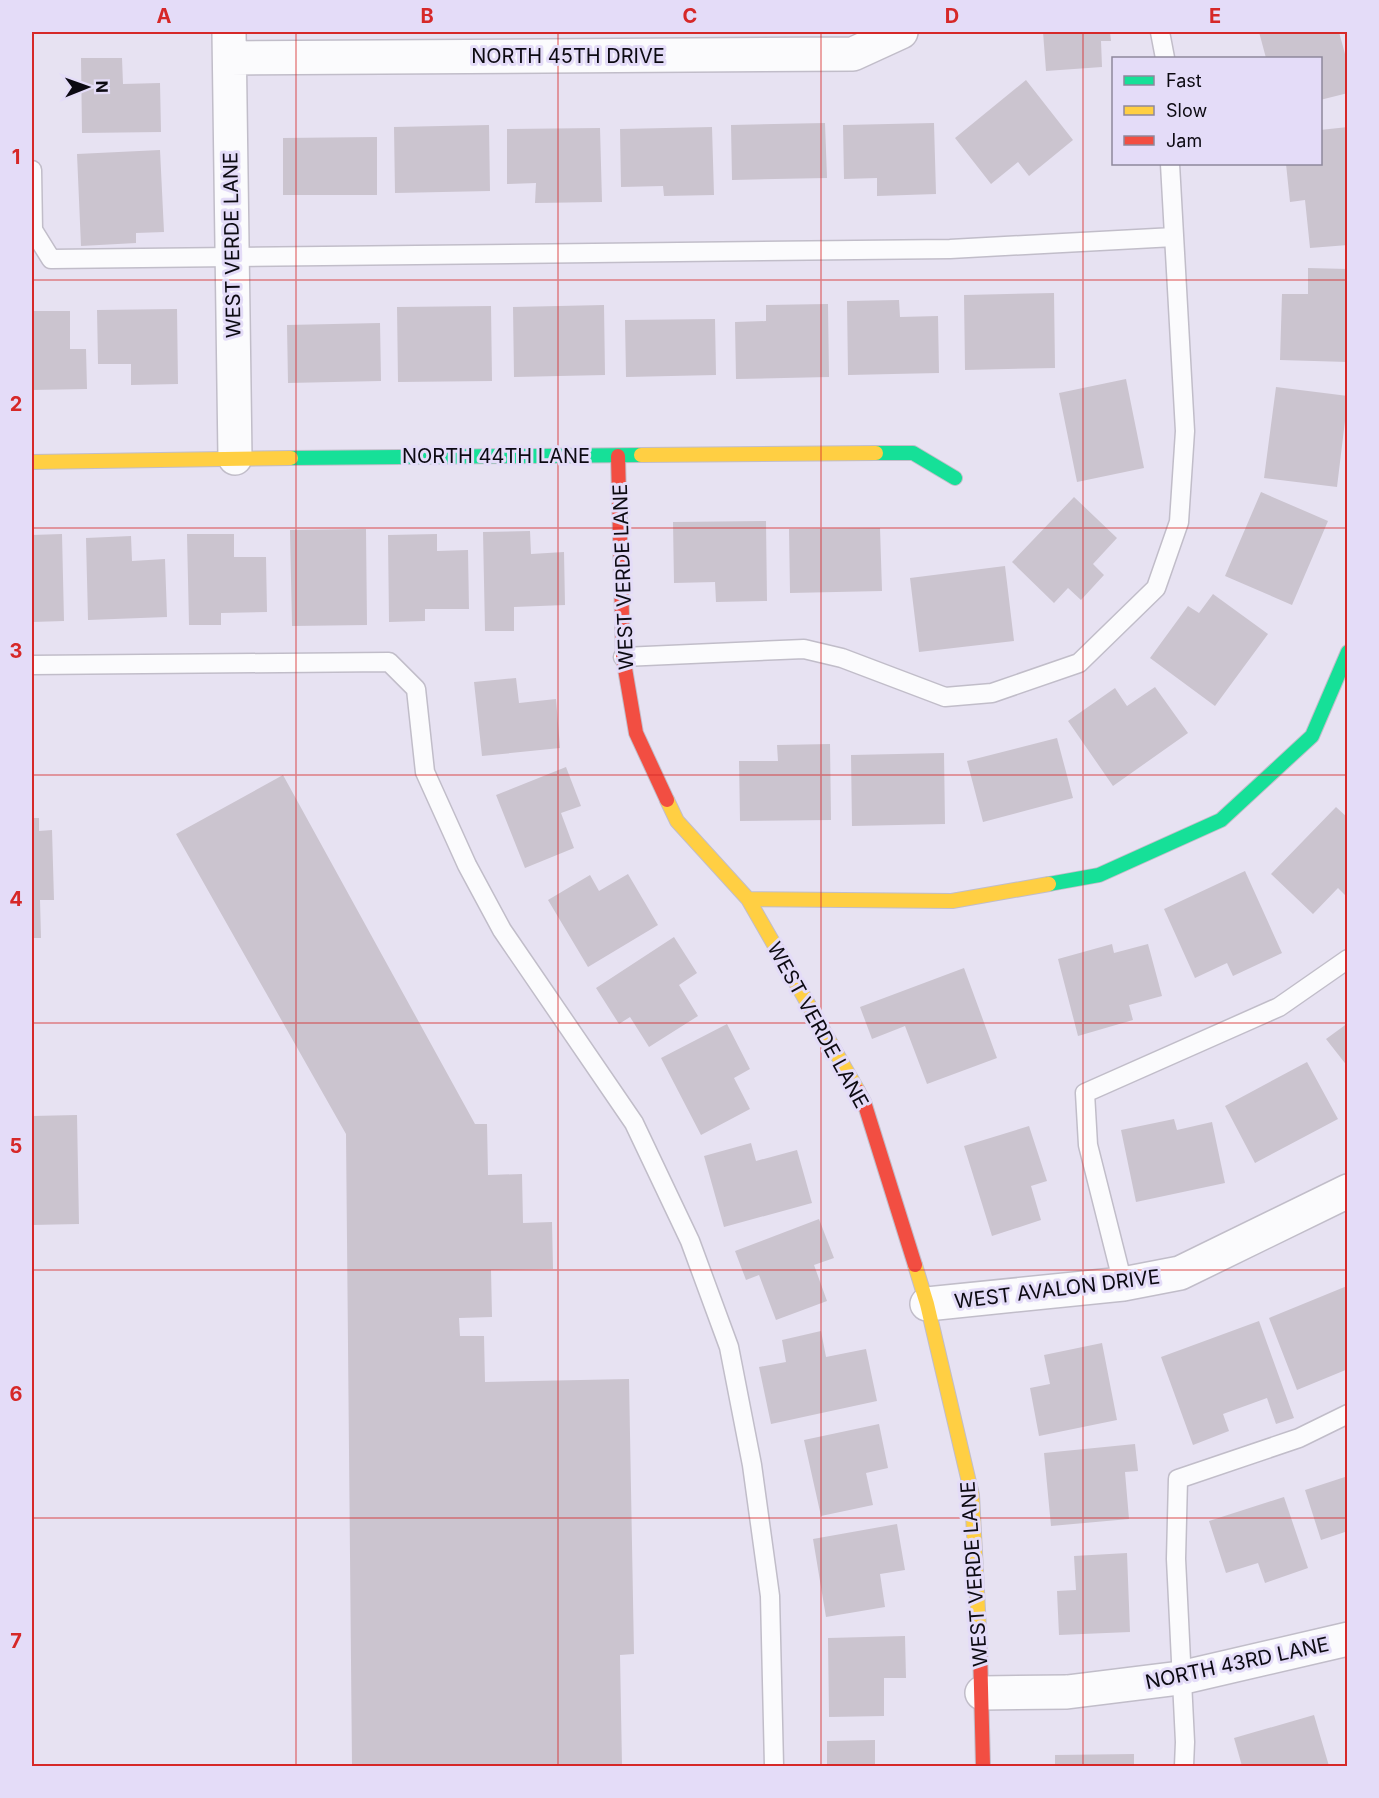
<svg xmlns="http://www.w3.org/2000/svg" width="1379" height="1798" font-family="Inter,sans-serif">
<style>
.building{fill:#cbc4cf}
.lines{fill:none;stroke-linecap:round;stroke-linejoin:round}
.lane-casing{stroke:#c1bdc9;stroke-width:21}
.street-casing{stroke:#c1bdc9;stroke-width:36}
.fast-casing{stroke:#c1bdc9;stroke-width:16}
.slow-casing{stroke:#c1bdc9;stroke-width:16}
.jam-casing{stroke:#c1bdc9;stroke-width:16}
.lane{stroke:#fbfbfd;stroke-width:18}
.street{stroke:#fbfbfd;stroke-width:33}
.fast{stroke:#16e098;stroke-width:14}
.slow{stroke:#ffcf43;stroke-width:14}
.jam{stroke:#f24e42;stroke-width:14}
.grid{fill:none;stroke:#d62828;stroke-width:1.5;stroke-opacity:0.55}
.labels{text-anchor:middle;stroke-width:6;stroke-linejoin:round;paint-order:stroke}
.street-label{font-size:20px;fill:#0c0a12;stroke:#e4dcf8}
.neatline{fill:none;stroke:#d62828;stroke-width:2}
.grid-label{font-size:20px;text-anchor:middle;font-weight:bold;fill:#d62828}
</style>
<rect width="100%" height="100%" fill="#e7e2f2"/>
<path class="building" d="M 1043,32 L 1110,32 L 1111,41 L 1101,41 L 1102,67 L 1046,71 Z
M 1259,32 L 1339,32 L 1348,65 L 1348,93 L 1320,100 L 1320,58 L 1266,58 Z
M 81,58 L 122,58 L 123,84 L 160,83 L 161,132 L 82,133 Z
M 1026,80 L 1073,140 L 1029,176 L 1018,162 L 991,184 L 955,138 Z
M 825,123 L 827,178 L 732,180 L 731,125 Z
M 934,123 L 936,194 L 877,196 L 877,178 L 844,179 L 843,125 Z
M 489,125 L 490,191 L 395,193 L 394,127 Z
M 712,127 L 714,195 L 664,196 L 663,186 L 621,187 L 620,129 Z
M 1348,127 L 1348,245 L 1310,248 L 1305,200 L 1290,202 L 1286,164 L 1320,164 L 1320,130 Z
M 600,128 L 602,202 L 535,203 L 536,183 L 507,184 L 507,129 Z
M 377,137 L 377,195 L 283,195 L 283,138 Z
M 160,150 L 164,232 L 136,233 L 136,243 L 81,246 L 77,154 Z
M 1308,268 L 1348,269 L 1348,362 L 1280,360 L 1282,294 L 1308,294 Z
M 1054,293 L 1055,368 L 965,370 L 964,295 Z
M 899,300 L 900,317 L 938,316 L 939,373 L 848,375 L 847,301 Z
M 828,304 L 829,377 L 736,379 L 735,322 L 766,321 L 766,305 Z
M 604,305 L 605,375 L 514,377 L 513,307 Z
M 491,306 L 492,381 L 398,382 L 397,307 Z
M 177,309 L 178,384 L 131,385 L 131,364 L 98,364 L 97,310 Z
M 32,311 L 70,311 L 70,349 L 86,349 L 87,389 L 32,390 Z
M 715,319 L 716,375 L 626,377 L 625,320 Z
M 380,323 L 381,381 L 288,383 L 287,325 Z
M 1126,379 L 1144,468 L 1077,482 L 1059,393 Z
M 1276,387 L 1348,396 L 1337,487 L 1264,478 Z
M 1261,492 L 1328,521 L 1292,605 L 1225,576 Z
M 1074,497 L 1117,538 L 1093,564 L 1104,575 L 1081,600 L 1068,588 L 1054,603 L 1012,562 Z
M 766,521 L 767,601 L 716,602 L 715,582 L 674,583 L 673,522 Z
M 880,528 L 882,591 L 790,593 L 789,529 Z
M 366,529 L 367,625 L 292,626 L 290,530 Z
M 530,531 L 531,554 L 564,552 L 565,605 L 514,607 L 514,631 L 485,631 L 483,532 Z
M 62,534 L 64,621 L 32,622 L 32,535 Z
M 187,534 L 234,534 L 234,557 L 266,557 L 267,612 L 221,613 L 221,625 L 189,625 Z
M 437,534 L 437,551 L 468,550 L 469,609 L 425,609 L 425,621 L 389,622 L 388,535 Z
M 131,536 L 132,561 L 165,559 L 167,617 L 88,620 L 86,538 Z
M 1005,566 L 1014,641 L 919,652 L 910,578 Z
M 1213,594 L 1268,634 L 1215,706 L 1150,658 L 1188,606 L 1199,613 Z
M 516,678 L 519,703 L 556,699 L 560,748 L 482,756 L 474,682 Z
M 1155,687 L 1188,733 L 1113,786 L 1068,721 L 1115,688 L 1127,706 Z
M 1057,738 L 1073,798 L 983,822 L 967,761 Z
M 830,744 L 831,820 L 740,821 L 739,761 L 778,761 L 777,745 Z
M 944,753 L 945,824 L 852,826 L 851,755 Z
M 566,767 L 581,806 L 561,813 L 574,848 L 525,868 L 496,795 Z
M 283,775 L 475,1124 L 487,1124 L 488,1175 L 522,1174 L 523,1223 L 552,1222 L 553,1269 L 491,1270 L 492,1317 L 459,1318 L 460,1336 L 484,1336 L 485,1382 L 629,1379 L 634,1654 L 620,1655 L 622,1766 L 352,1766 L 346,1134 L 176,834 Z
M 1336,807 L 1348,818 L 1348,898 L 1338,888 L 1313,914 L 1271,874 Z
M 32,818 L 39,818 L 39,831 L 52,830 L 54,900 L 40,900 L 41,938 L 32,938 Z
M 1245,871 L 1282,953 L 1233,976 L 1227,963 L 1195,978 L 1164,909 Z
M 628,874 L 658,925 L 588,967 L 548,900 L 590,875 L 599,891 Z
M 674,937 L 697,973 L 679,985 L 698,1016 L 649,1047 L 630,1017 L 619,1024 L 596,988 Z
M 1112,944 L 1114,953 L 1148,944 L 1162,996 L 1129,1005 L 1133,1020 L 1078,1036 L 1058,959 Z
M 964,968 L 997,1058 L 927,1084 L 905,1026 L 872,1039 L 860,1007 Z
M 1348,1023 L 1348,1067 L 1326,1039 Z
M 727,1024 L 750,1069 L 734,1078 L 750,1109 L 701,1135 L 661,1058 Z
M 1307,1062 L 1338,1119 L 1255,1163 L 1225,1106 Z
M 77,1115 L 79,1224 L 32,1225 L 32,1116 Z
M 1174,1119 L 1177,1130 L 1212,1122 L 1225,1183 L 1136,1202 L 1121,1130 Z
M 1029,1126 L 1047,1181 L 1031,1186 L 1041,1220 L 992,1236 L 964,1146 Z
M 751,1143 L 756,1161 L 797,1150 L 812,1203 L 724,1227 L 704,1156 Z
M 819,1219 L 834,1258 L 814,1265 L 827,1301 L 776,1320 L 759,1275 L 746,1280 L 735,1251 Z
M 1347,1286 L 1348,1369 L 1297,1390 L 1269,1318 Z
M 1259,1321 L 1294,1418 L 1276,1424 L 1267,1398 L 1223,1414 L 1229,1431 L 1193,1445 L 1161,1357 Z
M 821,1331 L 826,1357 L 866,1349 L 877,1401 L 771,1424 L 759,1367 L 786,1362 L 782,1340 Z
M 1102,1343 L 1117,1420 L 1039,1436 L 1030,1388 L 1050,1384 L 1044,1355 Z
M 879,1424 L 888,1468 L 866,1473 L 873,1505 L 821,1516 L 804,1440 Z
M 1135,1444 L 1138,1471 L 1125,1472 L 1129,1519 L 1051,1526 L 1044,1453 Z
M 1348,1476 L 1348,1531 L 1321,1540 L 1305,1490 Z
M 1284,1497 L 1308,1568 L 1265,1583 L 1258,1563 L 1226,1573 L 1209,1521 Z
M 897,1524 L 905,1570 L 880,1574 L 885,1607 L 826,1617 L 813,1539 Z
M 1127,1553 L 1130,1632 L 1059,1635 L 1057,1591 L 1076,1590 L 1074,1556 Z
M 905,1636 L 906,1678 L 884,1678 L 884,1716 L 829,1717 L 828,1638 Z
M 1314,1715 L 1329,1766 L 1242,1766 L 1234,1738 Z
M 875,1740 L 875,1766 L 827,1766 L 827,1741 Z
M 1134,1754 L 1134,1766 L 1055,1766 L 1055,1755 Z"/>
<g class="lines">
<g class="lane-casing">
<path id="lane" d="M 1160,32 L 1165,58
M 32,170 L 33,230 L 51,259 L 950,249 L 1174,237
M 623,657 L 804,649 L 842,658 L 945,697 L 992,693 L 1079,663 L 1156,588 L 1179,522 L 1185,431 L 1170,164
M 32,665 L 389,662 L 416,689 L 425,772 L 467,865 L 502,930 L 634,1123 L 690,1241 L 729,1347 L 752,1465 L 770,1596 L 774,1766
M 1123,1284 L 1088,1145 L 1085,1093 L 1279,1007 L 1348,959
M 1184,1766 L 1185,1742 L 1176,1559 L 1178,1479 L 1299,1438 L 1348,1414"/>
</g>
<g class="street-casing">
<path id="street" d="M 229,32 L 235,458
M 230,58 L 853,54 L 901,32
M 927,1304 L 1123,1284 L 1180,1273 L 1348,1191
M 982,1693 L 1067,1692 L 1180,1678 L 1348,1639"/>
</g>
<g class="fast-casing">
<path id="fast" d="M 876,453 L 913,453 L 955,478
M 291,458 L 641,455
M 1049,884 L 1099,875 L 1221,820 L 1312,736 L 1348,652"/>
</g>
<g class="slow-casing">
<path id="slow" d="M 641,455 L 876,453
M 32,462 L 291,458
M 667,800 L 677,821 L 748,899 L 858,1091
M 748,899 L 952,901 L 1049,884
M 915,1265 L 927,1304 L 972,1495 L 980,1649"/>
</g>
<g class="jam-casing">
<path id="jam" d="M 618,456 L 623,657 L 636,733 L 667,800
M 858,1091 L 864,1102 L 915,1265
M 980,1649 L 983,1766"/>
</g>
<use href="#lane" class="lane"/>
<use href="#street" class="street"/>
<use href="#fast" class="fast"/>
<use href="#slow" class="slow"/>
<use href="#jam" class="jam"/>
</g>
<path class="grid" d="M 296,32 L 296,1766M 558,32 L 558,1766M 821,32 L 821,1766M 1083,32 L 1083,1766M 32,280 L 1348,280M 32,528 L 1348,528M 32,775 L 1348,775M 32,1023 L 1348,1023M 32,1270 L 1348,1270M 32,1518 L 1348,1518"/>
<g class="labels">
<g class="street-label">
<text x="568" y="63">NORTH 45TH DRIVE</text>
<text transform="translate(232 245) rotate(-91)" y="7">WEST VERDE LANE</text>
<text x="496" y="463">NORTH 44TH LANE</text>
<text transform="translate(623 577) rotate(-92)" y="7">WEST VERDE LANE</text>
<text transform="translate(818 1025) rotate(61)" y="7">WEST VERDE LANE</text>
<text transform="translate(1057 1289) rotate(-7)" y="7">WEST AVALON DRIVE</text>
<text transform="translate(974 1574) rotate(-94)" y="7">WEST VERDE LANE</text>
<text transform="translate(1237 1663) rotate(-12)" y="7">NORTH 43RD LANE</text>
</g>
</g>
<rect width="1379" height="1798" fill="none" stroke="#e4dcf8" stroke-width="66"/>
<rect x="1112" y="57" width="210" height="108" fill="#e4dcf8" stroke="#8e889c" stroke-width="1.5"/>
<rect x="1124" y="76" width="30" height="9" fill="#16e098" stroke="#8e889c" stroke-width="1.5"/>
<text x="1166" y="87" font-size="18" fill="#0c0a12">Fast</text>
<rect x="1124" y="106" width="30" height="9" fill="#ffcf43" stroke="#8e889c" stroke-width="1.5"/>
<text x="1166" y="117" font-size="18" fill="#0c0a12">Slow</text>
<rect x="1124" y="136" width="30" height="9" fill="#f24e42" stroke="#8e889c" stroke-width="1.5"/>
<text x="1166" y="147" font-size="18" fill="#0c0a12">Jam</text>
<g transform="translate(87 87) rotate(89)" stroke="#e4dcf8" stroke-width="4.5" paint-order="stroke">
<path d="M0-4.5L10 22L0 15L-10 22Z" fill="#0c0a12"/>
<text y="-9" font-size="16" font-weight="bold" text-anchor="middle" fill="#0c0a12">N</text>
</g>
<rect x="33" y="33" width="1313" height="1732" class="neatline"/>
<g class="grid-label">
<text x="164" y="23">A</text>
<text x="427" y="23">B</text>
<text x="690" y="23">C</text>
<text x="952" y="23">D</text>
<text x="1215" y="23">E</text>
<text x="16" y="164">1</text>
<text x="16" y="411">2</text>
<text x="16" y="658">3</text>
<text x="16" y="906">4</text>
<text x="16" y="1153">5</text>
<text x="16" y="1401">6</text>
<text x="16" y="1648">7</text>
</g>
</svg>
